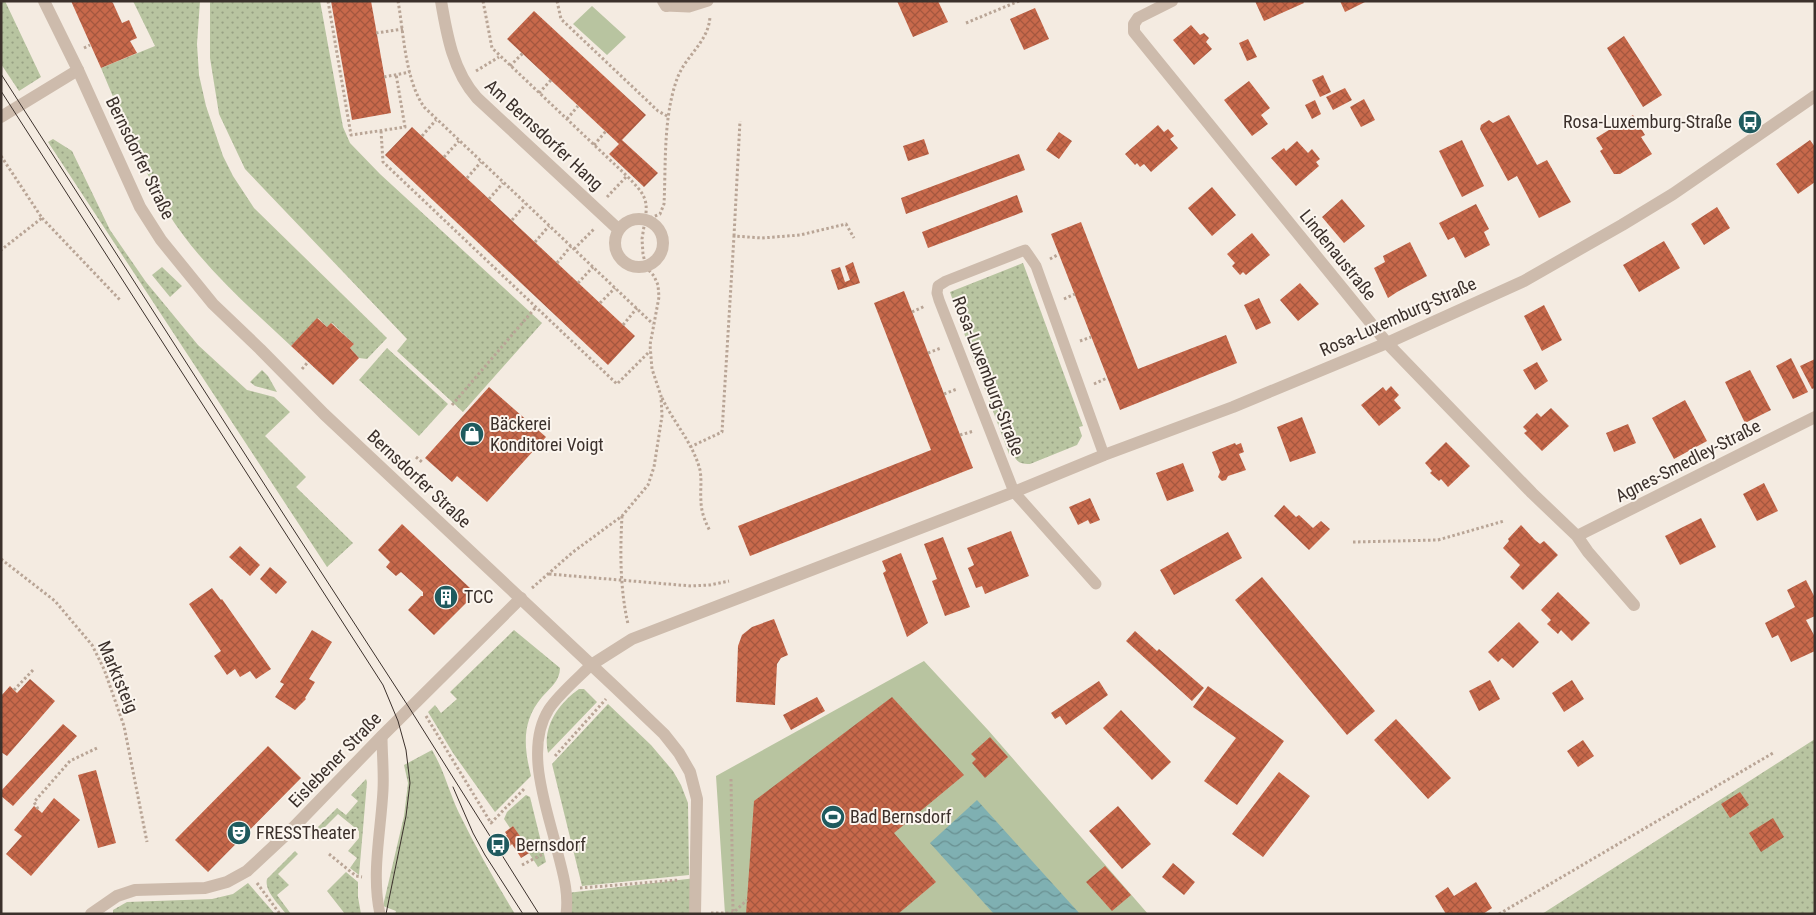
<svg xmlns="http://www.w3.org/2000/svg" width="1816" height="915" font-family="'Roboto Condensed',sans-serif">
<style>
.grass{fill:url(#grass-dots)}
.park{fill:#b8c4a0}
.water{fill:url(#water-waves)}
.building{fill:url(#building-cross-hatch)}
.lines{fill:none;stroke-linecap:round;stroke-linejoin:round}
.path{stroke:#b9a596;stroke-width:3;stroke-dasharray:2.5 2.5;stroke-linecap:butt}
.service{stroke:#cdbbac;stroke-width:11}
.minor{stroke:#cdbbac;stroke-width:12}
.tertiary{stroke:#cdbbac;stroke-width:12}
.tram{stroke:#3b302b;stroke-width:1}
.labels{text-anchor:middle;stroke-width:4;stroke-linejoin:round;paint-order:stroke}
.poi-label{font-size:18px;fill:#3b302b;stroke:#fbf5ee;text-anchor:start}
.street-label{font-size:18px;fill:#3b302b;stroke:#fbf5ee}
</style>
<defs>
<pattern id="grass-dots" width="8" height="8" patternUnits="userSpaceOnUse" patternTransform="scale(1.25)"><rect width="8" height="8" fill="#b8c4a0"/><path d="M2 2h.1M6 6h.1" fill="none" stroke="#97a083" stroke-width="1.8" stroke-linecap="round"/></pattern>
<pattern id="water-waves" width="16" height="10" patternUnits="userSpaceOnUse" patternTransform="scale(1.25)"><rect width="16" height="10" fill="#7fb0b2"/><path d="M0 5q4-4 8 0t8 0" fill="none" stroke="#699091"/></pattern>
<pattern id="building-cross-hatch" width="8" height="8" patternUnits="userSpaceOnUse" patternTransform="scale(1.25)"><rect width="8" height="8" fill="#c8694b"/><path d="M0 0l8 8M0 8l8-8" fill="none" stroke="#a4573f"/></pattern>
</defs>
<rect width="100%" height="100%" fill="#f4ebe1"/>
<path class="grass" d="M 1,1 L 5,1 L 41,77 L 19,91 L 1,64 Z
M 133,1 L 200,1 L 197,44 L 199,75 L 206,106 L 223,156 L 233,176 L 254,208 L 387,338 L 367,359 L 359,358 L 350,348 L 354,344 L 332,323 L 327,327 L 318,318 L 291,346 C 247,305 200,264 168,213 C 161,203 156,191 150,179 C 132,143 117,106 101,68 L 155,46 Z
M 210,1 L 320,1 L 343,127 L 350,143 L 380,174 L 542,323 L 463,412 L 397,351 L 407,339 L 245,169 L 219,114 L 210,58 Z
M 53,139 L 72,151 L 110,230 L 146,282 L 198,345 L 247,390 L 274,397 L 290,412 L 265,436 L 306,477 L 296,487 L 353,543 L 327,567 L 48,142 Z
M 1023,263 L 1083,426 L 1079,427 L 1082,436 L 1077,445 L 1030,464 C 1020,464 1016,462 1013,453 L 1009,454 L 981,379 L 989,375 L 983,359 L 974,362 L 950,292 Z
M 162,267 L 182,286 L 170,297 L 152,275 Z
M 387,348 L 448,404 L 419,436 L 359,380 Z
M 262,370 L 268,376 L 277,392 L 255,386 L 250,382 Z
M 514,630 L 560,668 C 560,681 550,688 542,697 C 521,722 524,747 531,776 L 495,812 L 453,753 L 428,712 L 435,705 L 441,713 L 457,699 L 450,692 Z
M 579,689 L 584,689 L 597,702 L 548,753 C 542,727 558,704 579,689 Z
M 608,704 L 651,745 L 673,771 L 681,785 L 688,803 L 689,875 L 582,886 L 552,764 Z
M 1815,739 L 1815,914 L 1542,914 Z
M 432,750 C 444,770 449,792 459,813 C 476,848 495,881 515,914 L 395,914 L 396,911 L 383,906 L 404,816 L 408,783 L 404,765 Z
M 366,779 L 367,782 L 359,875 L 350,868 L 357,858 L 348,851 L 359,838 L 359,831 L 338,814 L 313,839 L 310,835 L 337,808 L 346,815 L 358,801 L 351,795 Z
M 526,795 L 530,797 L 546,862 L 538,867 L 529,853 L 530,852 L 513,826 L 510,828 L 504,819 L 507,812 Z
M 295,851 L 298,854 L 278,874 L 289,885 L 277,895 L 291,914 L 286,914 C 279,904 264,891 267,879 Z
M 346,872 L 358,882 L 358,897 L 361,914 L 345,914 L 327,891 Z
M 696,878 L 695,914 L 566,914 L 567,893 Z
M 248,883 L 275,914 L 113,914 L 113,910 L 127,902 L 212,899 L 233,894 Z"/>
<path class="park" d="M 592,6 L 626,37 L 607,55 L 573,24 Z
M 924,661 L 988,730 L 1148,914 L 725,914 L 716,776 Z"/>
<path class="water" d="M 977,800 L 1080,914 L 994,914 L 930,843 Z"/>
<path class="building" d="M 71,1 L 111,1 L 113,3 L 122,23 L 129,20 L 137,38 L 130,41 L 137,53 L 101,68 Z
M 331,1 L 371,1 L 391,113 L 352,120 Z
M 897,1 L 938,1 L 948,22 L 913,37 Z
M 1255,1 L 1303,1 L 1304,3 L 1264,21 Z
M 1340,1 L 1367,1 L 1345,12 Z
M 1035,8 L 1049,39 L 1024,50 L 1010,19 Z
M 534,11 L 646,115 L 622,140 L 658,173 L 644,187 L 609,154 L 619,144 L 507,39 Z
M 1191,25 L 1200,35 L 1204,33 L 1209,38 L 1206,42 L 1212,49 L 1194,65 L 1173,40 Z
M 1624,36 L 1662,95 L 1643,107 L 1607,48 Z
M 1248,39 L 1257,57 L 1247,61 L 1239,43 Z
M 1323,75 L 1331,92 L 1320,97 L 1312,80 Z
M 1249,81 L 1270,108 L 1261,115 L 1268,124 L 1252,136 L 1224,100 Z
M 1345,88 L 1352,100 L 1333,110 L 1326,97 Z
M 1364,99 L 1375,120 L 1361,127 L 1350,107 Z
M 1315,100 L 1321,114 L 1312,119 L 1305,105 Z
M 1509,115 L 1537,165 L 1547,160 L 1571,202 L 1539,218 L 1517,176 L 1508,181 L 1480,129 L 1481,125 L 1489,120 L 1493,123 Z
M 1633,115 L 1645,135 L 1641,137 L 1652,154 L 1620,174 L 1614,174 L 1600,151 L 1603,149 L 1596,138 Z
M 1158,125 L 1164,132 L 1168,129 L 1174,136 L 1170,139 L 1178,148 L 1151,172 L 1144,164 L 1140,167 L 1137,163 L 1135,165 L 1125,154 Z
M 412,127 L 635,336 L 608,365 L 385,155 Z
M 1059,132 L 1072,141 L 1059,159 L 1046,150 Z
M 924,139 L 929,154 L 908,161 L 903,146 Z
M 1462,140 L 1484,186 L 1462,197 L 1439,151 Z
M 1810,140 L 1815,147 L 1815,182 L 1798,194 L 1776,164 Z
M 1297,141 L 1308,153 L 1312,149 L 1320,159 L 1316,162 L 1319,166 L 1296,186 L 1271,158 L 1284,148 L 1286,151 Z
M 1019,154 L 1025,170 L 906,214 L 901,198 Z
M 1212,187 L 1236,215 L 1212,236 L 1188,208 Z
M 1017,195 L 1023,212 L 928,248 L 922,232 Z
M 1342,199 L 1365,226 L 1344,243 L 1322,217 Z
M 1476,204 L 1489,229 L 1484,232 L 1490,245 L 1465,258 L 1454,237 L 1448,240 L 1439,223 Z
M 1717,207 L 1730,228 L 1704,245 L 1691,224 Z
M 1081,222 L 1138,369 L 1226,335 L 1237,363 L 1120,410 L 1051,234 Z
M 1252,233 L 1270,255 L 1246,275 L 1243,272 L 1240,275 L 1232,266 L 1235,263 L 1227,254 Z
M 1664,241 L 1680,268 L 1639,292 L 1623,265 Z
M 1410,242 L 1427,276 L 1397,292 L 1388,298 L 1374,268 L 1385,262 L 1383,256 Z
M 853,262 L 860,283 L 838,290 L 831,270 L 840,267 L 845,282 L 850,280 L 845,266 Z
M 1300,283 L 1319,304 L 1298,321 L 1280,300 Z
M 904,291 L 973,468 L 750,556 L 738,526 L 931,450 L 874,303 Z
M 1259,298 L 1271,323 L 1256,330 L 1244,305 Z
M 1544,305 L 1562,340 L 1542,351 L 1524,316 Z
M 317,318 L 327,327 L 331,323 L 354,344 L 350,348 L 359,358 L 333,385 L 291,346 Z
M 1791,358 L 1808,392 L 1793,399 L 1776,366 Z
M 1815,359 L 1815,388 L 1812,389 L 1800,366 Z
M 1537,362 L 1548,381 L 1535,390 L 1523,370 Z
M 1750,370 L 1771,410 L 1745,423 L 1725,382 Z
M 1391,386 L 1399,395 L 1394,400 L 1401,408 L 1379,426 L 1361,405 L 1383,387 L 1386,391 Z
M 489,387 L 546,437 L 487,502 L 457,476 L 452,482 L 425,458 Z
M 1685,400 L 1707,441 L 1674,459 L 1652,418 Z
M 1551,408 L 1569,426 L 1542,451 L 1524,433 L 1527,431 L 1523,427 L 1537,413 L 1541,417 Z
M 1302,417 L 1316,453 L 1290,462 L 1277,427 Z
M 1628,424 L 1636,443 L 1614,452 L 1606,433 Z
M 1446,442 L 1470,466 L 1448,487 L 1441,479 L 1439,481 L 1430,473 L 1432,471 L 1425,463 Z
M 1235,443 L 1236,445 L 1241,443 L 1244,452 L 1239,454 L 1246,470 L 1228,476 L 1226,480 L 1222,481 L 1218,477 L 1220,472 L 1212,452 Z
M 1183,463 L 1194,491 L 1167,501 L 1156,473 Z
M 1764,483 L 1778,511 L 1757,521 L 1743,494 Z
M 1090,498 L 1100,520 L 1090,524 L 1088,520 L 1078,525 L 1069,507 Z
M 1284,505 L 1296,517 L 1299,515 L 1313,528 L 1321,521 L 1330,529 L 1309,550 L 1274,516 Z
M 1701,518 L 1716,547 L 1680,565 L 1665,536 Z
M 402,524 L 471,589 L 471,598 L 434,635 L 408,610 L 421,596 L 423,596 L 423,592 L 401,572 L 396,576 L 386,567 L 390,562 L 378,550 Z
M 1521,525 L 1535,540 L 1540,544 L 1544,541 L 1558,555 L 1523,590 L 1510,577 L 1520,565 L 1503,548 L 1509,541 L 1508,539 Z
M 1011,531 L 1029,576 L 985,594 L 982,586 L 976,588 L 968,568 L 974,565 L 967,548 Z
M 1228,532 L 1242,558 L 1174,595 L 1160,570 Z
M 943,537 L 970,607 L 945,616 L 932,581 L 937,579 L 924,544 Z
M 240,546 L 260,565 L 250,576 L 229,557 Z
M 901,553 L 928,623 L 907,637 L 883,573 L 886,571 L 882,561 Z
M 270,567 L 287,582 L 276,594 L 260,579 Z
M 1262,577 L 1375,711 L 1347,735 L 1235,600 Z
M 1806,580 L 1815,598 L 1815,616 L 1806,620 L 1815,637 L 1815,651 L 1791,662 L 1778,635 L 1772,638 L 1765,623 L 1795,607 L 1787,590 Z
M 212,588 L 221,600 L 222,599 L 271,669 L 256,679 L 250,671 L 240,677 L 235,669 L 227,675 L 214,656 L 221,651 L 189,604 Z
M 1558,592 L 1590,623 L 1572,641 L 1561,630 L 1558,634 L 1547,624 L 1551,620 L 1541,610 Z
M 774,619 L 788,655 L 781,658 L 777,664 L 775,705 L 736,702 L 738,646 L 742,635 L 752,627 Z
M 1519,622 L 1539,642 L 1513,668 L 1502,658 L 1498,662 L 1488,652 Z
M 312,630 L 332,642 L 309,679 L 315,682 L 305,698 L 306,699 L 295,710 L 275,697 L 284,684 L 280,682 Z
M 1135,631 L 1157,651 L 1159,649 L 1204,688 L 1192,701 L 1126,641 Z
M 30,679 L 55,701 L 7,756 L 1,752 L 1,696 L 10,686 L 17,693 Z
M 1490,680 L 1500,699 L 1479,711 L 1469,691 Z
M 1572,680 L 1584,699 L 1564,712 L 1552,693 Z
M 1099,681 L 1108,695 L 1066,725 L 1060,716 L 1055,719 L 1051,713 Z
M 1208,686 L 1284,741 L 1237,805 L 1204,781 L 1236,738 L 1193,707 Z
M 817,697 L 825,711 L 791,730 L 783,715 Z
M 892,697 L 964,775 L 894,833 L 936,882 L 898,914 L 746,914 L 754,801 Z
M 1121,710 L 1171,762 L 1152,780 L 1103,728 Z
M 1396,719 L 1451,778 L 1428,799 L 1374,740 Z
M 63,724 L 77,736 L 13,806 L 1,796 L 1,791 Z
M 990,737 L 1008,757 L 985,778 L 972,763 L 976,759 L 971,754 Z
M 1583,740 L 1594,756 L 1578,767 L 1567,751 Z
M 268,746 L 301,778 L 208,872 L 175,840 Z
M 96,770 L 116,843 L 98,848 L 78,775 Z
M 1279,772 L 1310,796 L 1263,857 L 1232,834 Z
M 1740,792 L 1749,805 L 1730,818 L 1721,804 Z
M 54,798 L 80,820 L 31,876 L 6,854 L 22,836 L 14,830 L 34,806 L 42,813 Z
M 1118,806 L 1151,844 L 1122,869 L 1089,831 Z
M 1773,818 L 1784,837 L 1761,852 L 1749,833 Z
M 513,826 L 531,852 L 521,858 L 512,844 L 509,847 L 502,838 L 507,835 L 505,832 Z
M 1173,863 L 1195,882 L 1184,895 L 1162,877 Z
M 1105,866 L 1131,895 L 1112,911 L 1086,882 Z
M 1476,882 L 1492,908 L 1483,914 L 1446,914 L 1435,896 L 1448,887 L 1454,896 Z"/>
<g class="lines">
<path class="path" d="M 328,1 L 351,135 L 405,127 L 396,74
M 398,1 C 404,35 405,79 424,107 L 653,324
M 483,1 L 492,48 L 628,177 C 643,193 649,198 645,220
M 557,1 L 561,19 L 658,111 L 669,117
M 966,23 L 1019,1
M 376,33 L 403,29
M 84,48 L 90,45
M 510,66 L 523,53
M 476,71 L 499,57
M 384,77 L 410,72
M 539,93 L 551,80
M 567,119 L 578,106
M 381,131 L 383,162 L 617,384 L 650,351
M 422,136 L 436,120
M 594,145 L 606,131
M 1,156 L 42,218 L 1,250
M 444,157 L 459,141
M 467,178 L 481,162
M 607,197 L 627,176
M 489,199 L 503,183
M 42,218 L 121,301
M 512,220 L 526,204
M 734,236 L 740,121
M 535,242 L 549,226
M 574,249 L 594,229
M 1050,259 L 1059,254
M 557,263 L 571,246
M 578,283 L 593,267
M 1064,299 L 1075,294
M 600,303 L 615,288
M 912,312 L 925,306
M 623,325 L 637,308
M 1080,341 L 1091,337
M 928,353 L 941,348
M 302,369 L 308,362
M 1094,384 L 1107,378
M 944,394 L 957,389
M 662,398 C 674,423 693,443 700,470 C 702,481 700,491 701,501 C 701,511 705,522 710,531
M 452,405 L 536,307
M 960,435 L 974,431
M 690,447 L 722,432 L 734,236 L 762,238 L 800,235 L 846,224 L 854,238
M 416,457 L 422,462
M 622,516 C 620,552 620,589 628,624
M 1353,542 L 1438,540 L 1504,521
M 1,559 L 55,601 L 92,645 L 104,669 L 124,726 L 147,842
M 549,574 L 691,586 L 710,585 L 729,581
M 532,588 L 573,552 L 622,516 L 648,485 L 654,467 L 662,416 L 661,396 L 652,369 L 650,345 L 659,297 L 658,285 L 654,276 L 646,267 L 643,254 L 642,239 L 645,220 L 660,214 L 664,204 C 666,164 663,118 677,79 C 685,56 709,42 710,16
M 14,690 L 34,669
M 426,716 L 491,823 L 525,788
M 555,756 L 606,699
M 731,779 L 733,914
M 38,809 L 34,802 L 70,761 L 97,748
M 329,854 L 356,876 L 362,877
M 522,865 L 543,854
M 257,883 L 280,914
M 580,888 L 679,880
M 711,913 L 733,913 L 747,900
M 1499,914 L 1773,753"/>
<path class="service" d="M 666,6 L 689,7 L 708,1
M 1096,584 L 1014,492 L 939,300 L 937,293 L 938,286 L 946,281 L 1025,250 L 1036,266 L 1104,455
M 380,914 C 371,874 381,831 383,790 C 384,772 382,754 382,736
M 566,914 C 569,893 563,874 558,854 C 548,810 523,750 549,709 C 558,695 579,677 591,665"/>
<path class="minor" d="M 441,1 C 447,36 453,71 477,98 L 619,230
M 663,1 L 666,6
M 1172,1 L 1138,18 L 1134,24 L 1134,32 L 1387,343 L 1532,493 L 1577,536 L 1588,552 L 1634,605
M 1,117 L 78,70
M615 243a24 24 0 1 1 48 0a24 24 0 1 1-48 0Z
M 1577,536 L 1815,417
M 91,914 L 117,896 L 135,890 L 205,888 L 227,882 L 247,871 L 291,830 L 382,736 L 521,598"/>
<path class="tertiary" d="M 44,1 L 78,70 L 140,207 L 161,240 L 213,304 L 260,349 L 324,414 L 616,688 L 664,734 L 679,753 L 690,772 L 697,799 L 695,914
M 591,665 L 632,639 L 1014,492 L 1104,455 L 1233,407 L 1387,343 L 1524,281 L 1622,225 L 1673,194 L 1815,96"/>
<path class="tram" d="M 1,74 L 286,518 L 410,709 L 539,914
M 1,91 L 383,685 L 398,721 L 406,750 L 410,783 L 406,816 L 386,914
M 453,787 L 473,833 L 485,855 L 523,914"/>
</g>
<defs>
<g id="bus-disc" transform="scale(1.25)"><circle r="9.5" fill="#1f5a5e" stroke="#fbf5ee"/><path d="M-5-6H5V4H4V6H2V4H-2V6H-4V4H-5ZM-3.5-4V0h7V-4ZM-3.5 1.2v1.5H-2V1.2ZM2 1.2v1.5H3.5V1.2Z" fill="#fff"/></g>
<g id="shop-disc" transform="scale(1.25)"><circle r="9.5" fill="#1f5a5e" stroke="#fbf5ee"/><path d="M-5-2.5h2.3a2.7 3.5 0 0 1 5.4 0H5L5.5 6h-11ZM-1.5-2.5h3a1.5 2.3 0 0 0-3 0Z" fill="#fff"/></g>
<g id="building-disc" transform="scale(1.25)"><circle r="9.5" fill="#1f5a5e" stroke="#fbf5ee"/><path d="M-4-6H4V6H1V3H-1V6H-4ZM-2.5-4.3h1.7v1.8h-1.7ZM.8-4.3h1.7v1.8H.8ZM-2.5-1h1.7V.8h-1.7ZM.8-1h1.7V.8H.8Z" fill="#fff"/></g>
<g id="stadium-disc" transform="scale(1.25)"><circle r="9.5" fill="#1f5a5e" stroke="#fbf5ee"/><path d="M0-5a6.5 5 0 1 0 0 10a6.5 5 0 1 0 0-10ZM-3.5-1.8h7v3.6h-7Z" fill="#fff"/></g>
<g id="theatre-disc" transform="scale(1.25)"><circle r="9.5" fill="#1f5a5e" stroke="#fbf5ee"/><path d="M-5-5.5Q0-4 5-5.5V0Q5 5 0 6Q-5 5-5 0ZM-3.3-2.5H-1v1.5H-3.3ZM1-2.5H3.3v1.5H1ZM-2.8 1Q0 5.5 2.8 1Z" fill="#fff"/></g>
</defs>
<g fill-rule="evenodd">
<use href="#bus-disc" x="1750" y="122"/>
<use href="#shop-disc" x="472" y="434"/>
<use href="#building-disc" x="446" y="597"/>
<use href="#stadium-disc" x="833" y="817"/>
<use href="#theatre-disc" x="239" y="833"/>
<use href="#bus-disc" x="498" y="845"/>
</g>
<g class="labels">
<g class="poi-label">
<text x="1732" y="128" text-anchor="end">Rosa-Luxemburg-Straße</text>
<text x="490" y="430">Bäckerei<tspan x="490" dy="21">Konditorei Voigt</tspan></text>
<text x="464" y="603">TCC</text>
<text x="850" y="823">Bad Bernsdorf</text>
<text x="256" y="839">FRESSTheater</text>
<text x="516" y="851">Bernsdorf</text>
</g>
<g class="street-label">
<text transform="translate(544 135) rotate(43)" y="6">Am Bernsdorfer Hang</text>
<text transform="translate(140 158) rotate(64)" y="6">Bernsdorfer Straße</text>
<text transform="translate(1338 255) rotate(51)" y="6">Lindenaustraße</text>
<text transform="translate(1398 317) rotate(-24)" y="6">Rosa-Luxemburg-Straße</text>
<text transform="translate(988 376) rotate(69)" y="6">Rosa-Luxemburg-Straße</text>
<text transform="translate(1688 461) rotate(-27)" y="6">Agnes-Smedley-Straße</text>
<text transform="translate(419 479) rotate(43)" y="6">Bernsdorfer Straße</text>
<text transform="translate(118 677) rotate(67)" y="6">Marktsteig</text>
<text transform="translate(335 760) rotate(-46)" y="6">Eislebener Straße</text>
</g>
</g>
<rect width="1816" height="915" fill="none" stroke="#3b302b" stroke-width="5"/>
</svg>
